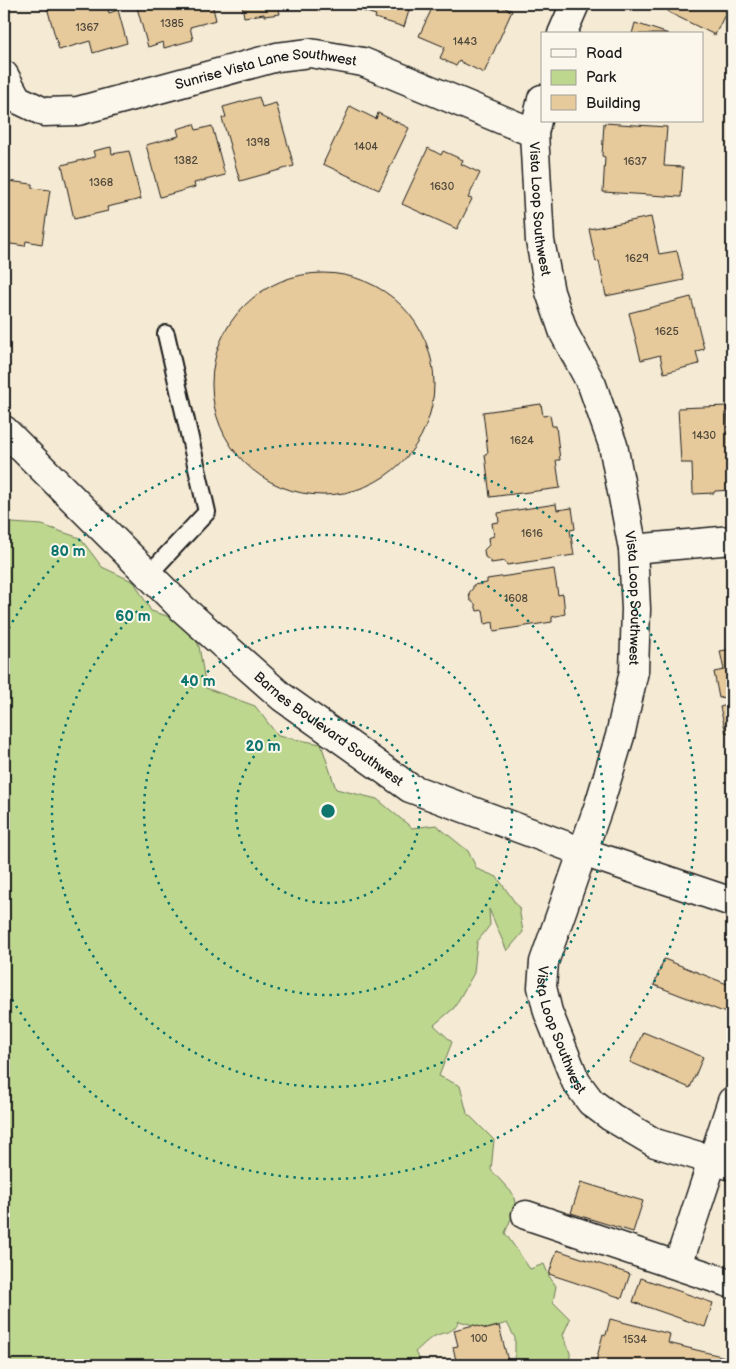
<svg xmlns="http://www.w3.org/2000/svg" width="736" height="1369" font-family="'Balsamiq Sans',sans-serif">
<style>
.green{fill:#bdd78f;stroke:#6c7a56}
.building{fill:#e7ca9b;stroke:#1c1c1c}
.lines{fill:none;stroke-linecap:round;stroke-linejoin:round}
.service-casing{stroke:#1c1c1c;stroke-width:20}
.minor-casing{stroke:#1c1c1c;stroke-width:31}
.tertiary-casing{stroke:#1c1c1c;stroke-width:31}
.service{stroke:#fbf7ec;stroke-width:16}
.minor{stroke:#fbf7ec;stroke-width:28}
.tertiary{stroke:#fbf7ec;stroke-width:28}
.ring{fill:none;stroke:#0f766e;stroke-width:2.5;stroke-dasharray:2.5 5}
.labels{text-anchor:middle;stroke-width:4;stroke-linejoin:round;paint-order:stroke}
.number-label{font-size:11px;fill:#4f483c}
.street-label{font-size:14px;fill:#1c1c1c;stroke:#fbf7ec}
.centre{fill:#0f766e;stroke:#fbf7ec;stroke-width:2.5}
.ring-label{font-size:15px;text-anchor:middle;font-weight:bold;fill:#0f766e;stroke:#fbf7ec;stroke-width:4;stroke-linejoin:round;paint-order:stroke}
</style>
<rect width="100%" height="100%" fill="#f5ead4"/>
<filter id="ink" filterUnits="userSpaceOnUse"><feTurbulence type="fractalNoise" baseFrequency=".02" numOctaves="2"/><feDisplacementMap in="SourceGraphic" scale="10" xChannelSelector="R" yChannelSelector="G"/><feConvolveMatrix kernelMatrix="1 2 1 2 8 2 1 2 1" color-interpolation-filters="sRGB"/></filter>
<g filter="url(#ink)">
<path class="green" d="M 4,517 L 12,523 L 42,525 L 80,538 L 102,567 L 134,582 L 151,611 L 186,622 L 199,646 L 206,688 L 255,706 L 278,736 L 321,744 L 336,789 L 377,799 L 412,828 L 436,825 L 468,851 L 477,869 L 497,877 L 519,908 L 523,932 L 507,951 L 489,909 L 490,925 L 477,942 L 474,973 L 454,1008 L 434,1025 L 452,1042 L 439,1076 L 460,1086 L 467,1113 L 494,1140 L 491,1170 L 513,1194 L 516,1207 L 505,1233 L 530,1269 L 544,1264 L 549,1276 L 556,1286 L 553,1302 L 570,1319 L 563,1335 L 570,1353 L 570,1365 L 515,1365 L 515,1338 L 507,1323 L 487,1329 L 459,1321 C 451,1335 448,1330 435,1336 C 428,1339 421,1347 415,1352 L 423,1365 L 4,1365 Z"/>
<path class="building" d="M 46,4 L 108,4 L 106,4 L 109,13 L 118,10 L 127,43 L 93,53 L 90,41 L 59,50 Z
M 136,4 L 212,4 L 216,20 L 190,27 L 193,40 L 164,48 L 163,42 L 148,47 Z
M 242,4 L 293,4 L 278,6 L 280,14 L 264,16 L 264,14 L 244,17 Z
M 348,4 L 411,4 L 404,27 L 375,18 L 376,15 L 347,6 Z
M 434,4 L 496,4 L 512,11 L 484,73 L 459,61 L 456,66 L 440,58 L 445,47 L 419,36 Z
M 668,4 L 730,4 L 715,35 L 668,12 L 672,6 Z
M 635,23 L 669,34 L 632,34 Z
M 259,97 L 262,107 L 276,103 L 294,166 L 240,181 L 222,118 L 226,117 L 223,107 Z
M 350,106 L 376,119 L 378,113 L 409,128 L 379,190 L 323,164 Z
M 604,123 L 667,127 L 664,166 L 683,167 L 681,197 L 603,192 L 605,157 L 602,156 Z
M 194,124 L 196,130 L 212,126 L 225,175 L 194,183 L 195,187 L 160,197 L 146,145 L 179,136 L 177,129 Z
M 111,147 L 112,154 L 129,151 L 141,199 L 107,207 L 108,211 L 74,219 L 62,165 L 95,157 L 93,151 Z
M 428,148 L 441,155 L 443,151 L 463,160 L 461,164 L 480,173 L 468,198 L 472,199 L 457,229 L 402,204 Z
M 4,174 L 9,174 L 8,181 L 32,184 L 32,188 L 50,190 L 42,244 L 26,241 L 25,246 L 4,243 Z
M 651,217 L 659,254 L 677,251 L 684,280 L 606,296 L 599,261 L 596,262 L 589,229 Z
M212 384a111 111 0 1 1 222 0a111 111 0 1 1-222 0Z
M 691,297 L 704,349 L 696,351 L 699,364 L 664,373 L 660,355 L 641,360 L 629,313 Z
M 541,404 L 543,416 L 550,415 L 552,426 L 556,426 L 560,460 L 556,460 L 560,488 L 490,497 L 485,454 L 488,453 L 483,412 Z
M 727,406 L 731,490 L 715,491 L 714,493 L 693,494 L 692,463 L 681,463 L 678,408 Z
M 556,504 L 557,510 L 572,508 L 575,529 L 570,530 L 574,555 L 507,565 L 505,561 L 491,563 L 491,561 L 485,557 L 484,550 L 489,545 L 488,538 L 494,536 L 492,523 L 499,522 L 498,513 Z
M 554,569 L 558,595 L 563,594 L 565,614 L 552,617 L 552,622 L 494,631 L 493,622 L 485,624 L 483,610 L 477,611 L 475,604 L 470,600 L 469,593 L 473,588 L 473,585 L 487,583 L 487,579 Z
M 732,649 L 732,696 L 719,698 L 714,672 L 724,670 L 720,651 Z
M 732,704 L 732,731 L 726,733 L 720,707 Z
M 664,959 L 732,986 L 732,999 L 726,1013 L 654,985 Z
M 643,1032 L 703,1057 L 690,1088 L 630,1062 Z
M 581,1182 L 643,1201 L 633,1232 L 571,1213 Z
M 557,1250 L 630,1274 L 622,1298 L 549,1274 Z
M 641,1278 L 713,1303 L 705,1327 L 633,1302 Z
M 610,1319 L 670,1334 L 668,1343 L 725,1357 L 723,1365 L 595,1365 L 603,1334 L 606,1335 Z
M 474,1325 L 487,1329 L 499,1326 L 509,1365 L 457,1365 L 453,1347 L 458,1346 L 454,1330 Z"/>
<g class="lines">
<g class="service-casing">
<path id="service" d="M 148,575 L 207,512 L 166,334"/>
</g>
<g class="minor-casing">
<g id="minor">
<path d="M 562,34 L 575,4"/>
<path id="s1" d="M 4,75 L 17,99 L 44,112 L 78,111 L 277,57 L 310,53 L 363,62 L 534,133"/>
<path id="s2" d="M 542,99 L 534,133 L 540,241 L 550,292 L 564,333 L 592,385 L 613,445 L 633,549 L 636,609 L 634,671 L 620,736 L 599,805 L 544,962 L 542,987 L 548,1012 L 576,1082 L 591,1102 L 611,1117 L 655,1143 L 732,1166"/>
<path d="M 633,549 L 732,540"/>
<path d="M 526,1215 L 732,1284"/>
<path d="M 678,1265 L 732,1101"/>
</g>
</g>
<g class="tertiary-casing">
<g id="tertiary">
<path id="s3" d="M 4,430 L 183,609 L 282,697 L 410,788 L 583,852 L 732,902"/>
</g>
</g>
<use href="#service" class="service"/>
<use href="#minor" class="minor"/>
<use href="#tertiary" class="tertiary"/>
</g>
</g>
<g class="ring">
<circle cx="328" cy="811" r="92"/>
<circle cx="328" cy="811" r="184"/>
<circle cx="328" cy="811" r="276"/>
<path d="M5 635A368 368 0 1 1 5 987"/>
</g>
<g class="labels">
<g class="number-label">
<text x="172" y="27">1385</text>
<text x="87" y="31">1367</text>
<text x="465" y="45">1443</text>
<text x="258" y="146">1398</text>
<text x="366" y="150">1404</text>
<text x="186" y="164">1382</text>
<text x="635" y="165">1637</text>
<text x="101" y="186">1368</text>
<text x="442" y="190">1630</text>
<text x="637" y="262">1629</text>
<text x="667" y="335">1625</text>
<text x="704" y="439">1430</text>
<text x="522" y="444">1624</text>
<text x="532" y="537">1616</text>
<text x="516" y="602">1608</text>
<text x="479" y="1342">100</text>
<text x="635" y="1343">1534</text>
</g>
<g class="street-label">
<text dy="5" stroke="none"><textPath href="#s1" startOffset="285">Sunrise Vista Lane Southwest</textPath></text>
<text dy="5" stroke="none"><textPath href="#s2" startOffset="111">Vista Loop Southwest</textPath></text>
<text dy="5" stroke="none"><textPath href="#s2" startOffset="516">Vista Loop Southwest</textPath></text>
<text dy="5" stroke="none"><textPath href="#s3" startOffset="442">Barnes Boulevard Southwest</textPath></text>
<text dy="5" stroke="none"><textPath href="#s2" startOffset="965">Vista Loop Southwest</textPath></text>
</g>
</g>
<circle cx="328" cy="811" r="8" class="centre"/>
<g class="ring-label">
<text x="68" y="556">80 m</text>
<text x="133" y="621">60 m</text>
<text x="198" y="686">40 m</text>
<text x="263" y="751">20 m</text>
</g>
<rect width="736" height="1369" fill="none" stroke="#fbf7ec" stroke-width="20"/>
<rect x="10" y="10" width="716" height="1349" fill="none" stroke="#1c1c1c" stroke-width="2" filter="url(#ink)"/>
<rect x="541" y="32" width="162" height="90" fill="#fbf7ec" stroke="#a29f99"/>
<rect x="551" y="49" width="25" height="8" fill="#fbf7ec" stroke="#a29f99"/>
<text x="586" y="58" font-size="15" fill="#1c1c1c">Road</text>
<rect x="551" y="70" width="25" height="15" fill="#bdd78f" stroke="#a29f99"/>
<text x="586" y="82" font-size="15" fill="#1c1c1c">Park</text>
<rect x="551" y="95" width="25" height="15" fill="#e7ca9b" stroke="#a29f99"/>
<text x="586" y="108" font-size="15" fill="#1c1c1c">Building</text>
</svg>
